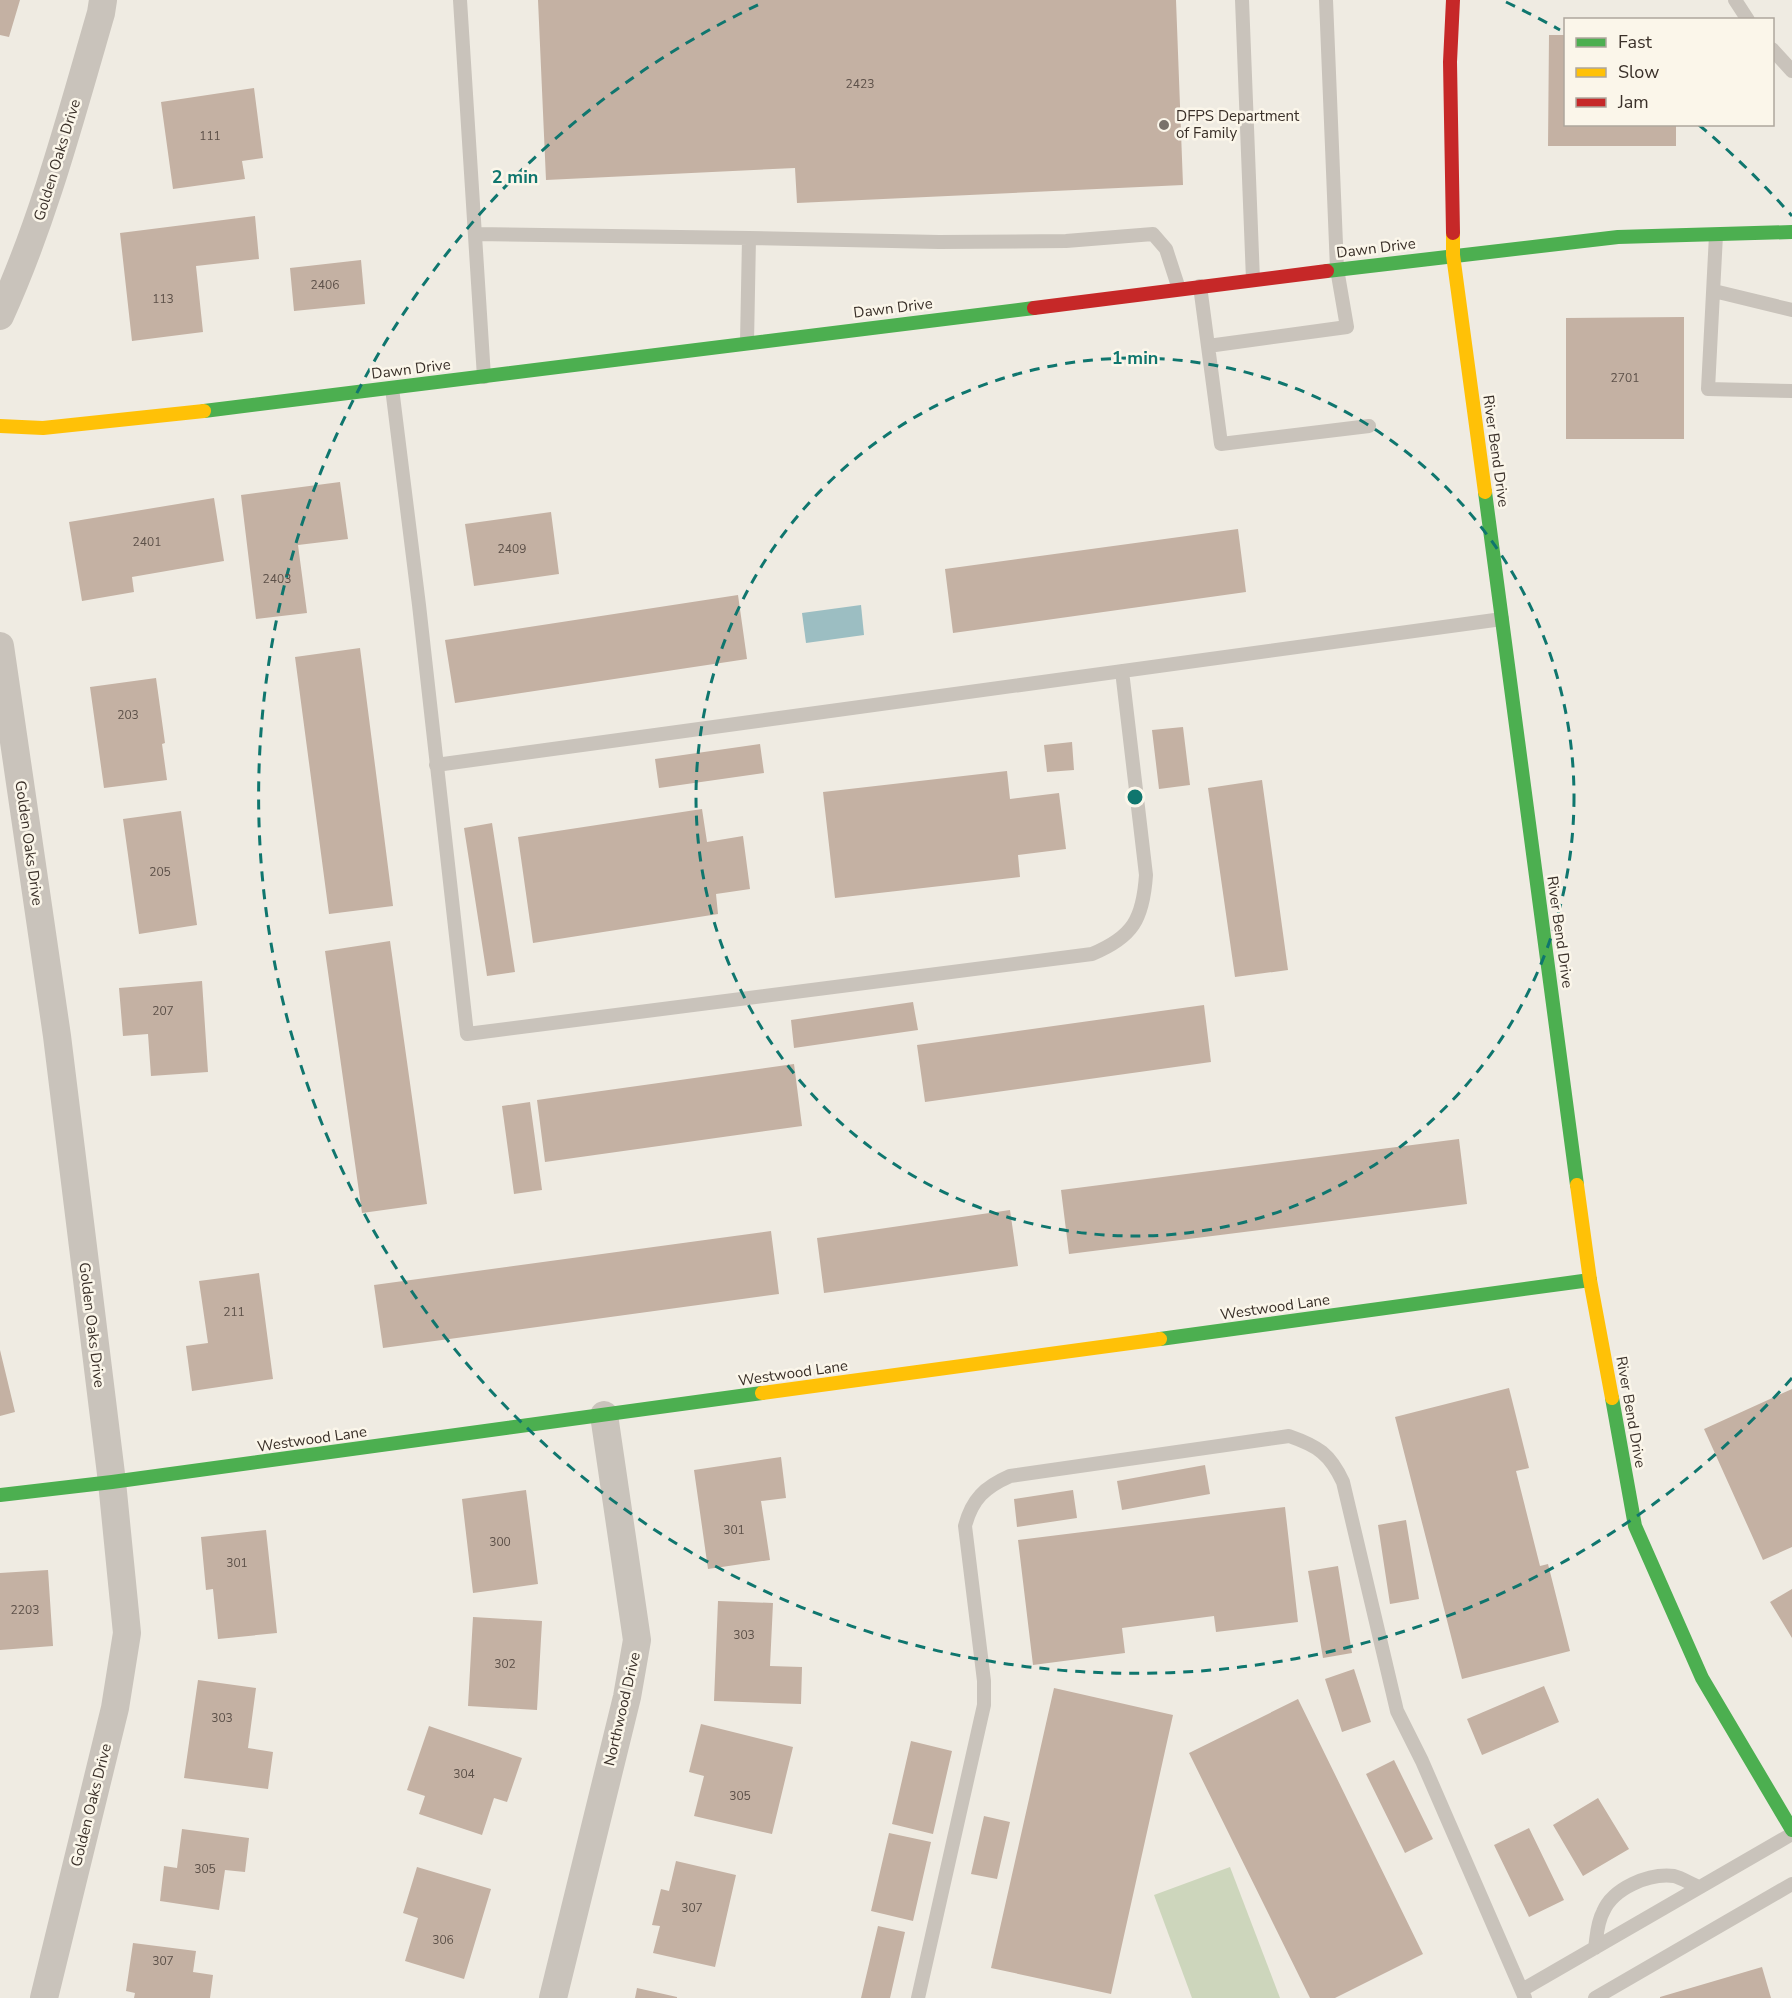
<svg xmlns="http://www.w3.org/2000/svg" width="1792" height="1998" font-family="'Nunito Sans',sans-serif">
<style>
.green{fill:#cdd6bc}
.water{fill:#9cbec2}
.building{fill:#c4b1a3}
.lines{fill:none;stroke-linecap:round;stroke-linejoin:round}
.lane{stroke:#c9c3bb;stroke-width:14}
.street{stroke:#c9c3bb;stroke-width:28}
.fast{stroke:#4caf50;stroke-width:14}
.slow{stroke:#ffc107;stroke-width:14}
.jam{stroke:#c62828;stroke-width:14}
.ring{fill:none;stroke:#0f766e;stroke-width:3;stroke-dasharray:10 8}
.poi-dot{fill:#79716a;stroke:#fbf6ea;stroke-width:2}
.labels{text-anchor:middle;stroke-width:5;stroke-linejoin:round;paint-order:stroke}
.number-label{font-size:12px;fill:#5c5048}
.poi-label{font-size:15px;fill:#3a3029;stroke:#fbf6ea;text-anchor:start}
.street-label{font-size:15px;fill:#3a3029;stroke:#fbf6ea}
.centre{fill:#0f766e;stroke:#fbf6ea;stroke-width:3}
.ring-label{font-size:18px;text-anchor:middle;font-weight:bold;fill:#0f766e;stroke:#fbf6ea;stroke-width:5;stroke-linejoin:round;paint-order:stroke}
</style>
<rect width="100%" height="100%" fill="#efebe2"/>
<path class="green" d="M 1230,1867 L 1280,1998 L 1192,1998 L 1154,1895 Z"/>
<path class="water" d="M 861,605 L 864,635 L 806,643 L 802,613 Z"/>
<path class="building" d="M 0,0 L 20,0 L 9,37 L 0,35 Z
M 538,0 L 1176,0 L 1183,185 L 797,203 L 795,168 L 546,180 Z
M 1549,35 L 1566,35 L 1566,124 L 1676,124 L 1676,146 L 1548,146 Z
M 254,88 L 263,158 L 242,161 L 245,179 L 173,189 L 161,102 Z
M 255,216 L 259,259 L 196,266 L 203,332 L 132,341 L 120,233 Z
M 361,260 L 365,304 L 294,311 L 290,268 Z
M 1684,317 L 1684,439 L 1566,439 L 1566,318 Z
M 340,482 L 348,539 L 298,545 L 307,613 L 256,619 L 241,495 Z
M 214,498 L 224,561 L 132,577 L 134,592 L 82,601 L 69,522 Z
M 551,512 L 559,574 L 474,586 L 465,524 Z
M 1238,529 L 1246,592 L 953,633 L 945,569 Z
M 738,595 L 747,659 L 455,703 L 445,640 Z
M 360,648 L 393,906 L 329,914 L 295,657 Z
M 156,678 L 165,743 L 162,744 L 167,780 L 104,788 L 90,687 Z
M 1183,727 L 1190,785 L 1159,789 L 1152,730 Z
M 1072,742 L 1074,770 L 1047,772 L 1044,745 Z
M 760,744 L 764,773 L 659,788 L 655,759 Z
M 1007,771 L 1010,799 L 1059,793 L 1066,849 L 1018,855 L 1020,877 L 835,898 L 823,792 Z
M 1262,780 L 1288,970 L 1235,977 L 1208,788 Z
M 702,809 L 707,842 L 743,836 L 750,889 L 716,894 L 718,914 L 533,943 L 518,837 Z
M 181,811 L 197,925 L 139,934 L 123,819 Z
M 492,823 L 515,972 L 487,976 L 464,828 Z
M 390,941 L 427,1204 L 362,1213 L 325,951 Z
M 202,981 L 208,1072 L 151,1076 L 148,1034 L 123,1036 L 119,988 Z
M 913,1002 L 918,1030 L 794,1048 L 791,1020 Z
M 1204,1005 L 1211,1062 L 925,1102 L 917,1045 Z
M 794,1064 L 802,1126 L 545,1162 L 537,1100 Z
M 530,1102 L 542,1190 L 514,1194 L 502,1106 Z
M 1459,1139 L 1467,1204 L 1069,1254 L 1061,1190 Z
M 1010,1210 L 1018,1266 L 824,1293 L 817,1238 Z
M 771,1231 L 779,1294 L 383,1348 L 374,1285 Z
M 259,1273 L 273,1379 L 192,1391 L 186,1346 L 208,1343 L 199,1281 Z
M 0,1350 L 15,1412 L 0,1416 Z
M 1509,1388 L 1529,1468 L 1516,1471 L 1540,1566 L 1548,1564 L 1570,1651 L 1462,1679 L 1395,1417 Z
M 1792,1389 L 1792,1547 L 1763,1560 L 1704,1429 Z
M 781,1457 L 786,1498 L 761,1501 L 770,1560 L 708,1569 L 694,1470 Z
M 1205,1465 L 1210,1494 L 1122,1510 L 1117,1481 Z
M 526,1490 L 538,1584 L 473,1593 L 462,1499 Z
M 1073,1490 L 1077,1518 L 1017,1527 L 1014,1499 Z
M 1285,1507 L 1298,1622 L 1216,1632 L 1214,1616 L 1122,1628 L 1125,1653 L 1033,1665 L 1018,1540 Z
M 1406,1520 L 1419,1599 L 1390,1604 L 1378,1525 Z
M 266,1530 L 277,1633 L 218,1639 L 213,1589 L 206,1590 L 201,1537 Z
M 1338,1566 L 1352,1653 L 1323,1658 L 1308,1571 Z
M 48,1570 L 53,1646 L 0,1650 L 0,1573 Z
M 1792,1589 L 1792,1638 L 1770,1602 Z
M 718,1601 L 773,1603 L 770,1666 L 802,1667 L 801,1704 L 714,1701 Z
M 473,1617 L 542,1621 L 537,1710 L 468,1706 Z
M 1354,1669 L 1371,1722 L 1342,1732 L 1325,1679 Z
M 198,1680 L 256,1688 L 248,1748 L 273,1752 L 268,1789 L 184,1778 Z
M 1544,1686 L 1559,1722 L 1482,1755 L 1467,1719 Z
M 1054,1688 L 1173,1715 L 1111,1994 L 991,1968 Z
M 1298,1699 L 1423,1954 L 1335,1998 L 1310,1998 L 1189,1753 Z
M 701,1724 L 793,1747 L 772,1834 L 694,1816 L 704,1776 L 689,1772 Z
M 429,1726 L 522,1758 L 507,1802 L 494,1798 L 482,1835 L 419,1814 L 425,1796 L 407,1790 Z
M 911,1741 L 952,1751 L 933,1834 L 892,1824 Z
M 1394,1760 L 1433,1839 L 1405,1853 L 1366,1774 Z
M 1598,1798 L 1629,1849 L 1583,1876 L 1553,1825 Z
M 984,1816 L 1010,1822 L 997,1879 L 971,1874 Z
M 1529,1828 L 1564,1900 L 1529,1917 L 1494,1845 Z
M 182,1829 L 249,1838 L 245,1872 L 225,1870 L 219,1910 L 160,1901 L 164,1866 L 177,1868 Z
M 889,1833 L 931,1842 L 913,1921 L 871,1911 Z
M 676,1861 L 736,1875 L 715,1967 L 653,1953 L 660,1926 L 652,1925 L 661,1889 L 669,1891 Z
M 417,1867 L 491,1889 L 464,1979 L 405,1961 L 418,1918 L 403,1913 Z
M 878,1926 L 905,1932 L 890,1998 L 861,1998 Z
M 133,1943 L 196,1951 L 193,1972 L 213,1975 L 210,1998 L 134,1998 L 135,1993 L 126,1991 Z
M 1762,1967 L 1771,1998 L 1660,1998 L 1660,1997 Z
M 637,1988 L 677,1997 L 677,1998 L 635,1998 Z"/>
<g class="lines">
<path class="lane" d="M 460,0 L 484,377
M 1242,0 L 1253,280
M 1735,0 L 1748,20
M 1772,49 L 1792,71
M 475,234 L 749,238 L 747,343
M 1716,235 L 1708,389 L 1792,391
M 749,238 L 939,242 L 1066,241 L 1153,234 L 1166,249 L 1179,289
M 1200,286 L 1221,444 L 1369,426
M 1714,291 L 1792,310
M 1208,346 L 1347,327 L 1337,269 L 1326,0
M 392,388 L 419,605 L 467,1034 L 1092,954 C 1133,937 1143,919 1146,875 L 1122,671
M 436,765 L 1502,619
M 1595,1948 C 1597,1935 1597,1923 1603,1912 C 1613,1888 1649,1873 1674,1876 C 1682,1878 1691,1884 1699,1887
M 1522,1990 L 1792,1834
M 918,1998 L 984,1705 L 984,1681 L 965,1526 C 972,1499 985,1487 1010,1476 L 1289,1436 C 1318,1446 1330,1454 1343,1482 L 1397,1711 L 1422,1761 L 1525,1998
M 1595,1998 L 1792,1884"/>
<path class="street" d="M 0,316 C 44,219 71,116 101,13 L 103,0
M 0,646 L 57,1036 L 112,1482 L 127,1633 L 115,1708 L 44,1998
M 553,1998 L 627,1697 L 637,1640 L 604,1415"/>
<path class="fast" d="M 1327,271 L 1618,237 L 1792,232
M 204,411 L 1034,308
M 1485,492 L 1577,1185
M 1160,1339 L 1590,1280
M 1612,1398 L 1635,1526 L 1702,1678 L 1792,1830
M 0,1495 L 112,1482 L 762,1393"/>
<path class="slow" d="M 1453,233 L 1453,255 L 1485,492
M 0,426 L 43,428 L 204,411
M 1577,1185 L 1590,1280 L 1612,1398
M 762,1393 L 1160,1339"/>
<path class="jam" d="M 1453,233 L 1450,62 L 1453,0
M 1034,308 L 1327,271"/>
</g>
<g class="ring">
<circle cx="1135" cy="797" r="439"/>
<path d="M1792 1378A877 877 0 1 1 764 2M1506 2A877 877 0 0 1 1560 30M1699 125A877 877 0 0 1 1792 216"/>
</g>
<circle class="poi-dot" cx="1164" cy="125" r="6"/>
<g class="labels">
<g class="number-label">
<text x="860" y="88">2423</text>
<text x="210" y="140">111</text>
<text x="325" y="289">2406</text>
<text x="163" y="303">113</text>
<text x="1625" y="382">2701</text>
<text x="147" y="546">2401</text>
<text x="512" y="553">2409</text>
<text x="277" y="583">2403</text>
<text x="128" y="719">203</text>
<text x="160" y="876">205</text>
<text x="163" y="1015">207</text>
<text x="234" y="1316">211</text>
<text x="734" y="1534">301</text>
<text x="500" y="1546">300</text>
<text x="237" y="1567">301</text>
<text x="25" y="1614">2203</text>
<text x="744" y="1639">303</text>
<text x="505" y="1668">302</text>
<text x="222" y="1722">303</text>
<text x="464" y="1778">304</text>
<text x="740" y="1800">305</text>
<text x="205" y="1873">305</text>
<text x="692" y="1912">307</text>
<text x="443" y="1944">306</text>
<text x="163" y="1965">307</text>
</g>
<g class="poi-label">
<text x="1176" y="121">DFPS Department<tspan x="1176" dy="17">of Family</tspan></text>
</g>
<g class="street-label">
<text transform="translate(57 160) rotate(-73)" y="5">Golden Oaks Drive</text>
<text transform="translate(1376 248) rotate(-7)" y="5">Dawn Drive</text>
<text transform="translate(893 308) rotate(-7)" y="5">Dawn Drive</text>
<text transform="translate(411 369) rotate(-7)" y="5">Dawn Drive</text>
<text transform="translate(1496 451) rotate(82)" y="5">River Bend Drive</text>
<text transform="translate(29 843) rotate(82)" y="5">Golden Oaks Drive</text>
<text transform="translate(1560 932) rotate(82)" y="5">River Bend Drive</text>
<text transform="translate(1275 1307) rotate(-8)" y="5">Westwood Lane</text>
<text transform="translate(92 1325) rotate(83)" y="5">Golden Oaks Drive</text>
<text transform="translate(793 1373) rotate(-8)" y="5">Westwood Lane</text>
<text transform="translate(1631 1412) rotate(80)" y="5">River Bend Drive</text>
<text transform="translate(312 1439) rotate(-8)" y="5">Westwood Lane</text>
<text transform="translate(622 1709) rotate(-77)" y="5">Northwood Drive</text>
<text transform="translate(91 1805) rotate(-76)" y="5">Golden Oaks Drive</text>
</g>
</g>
<circle cx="1135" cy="797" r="9" class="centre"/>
<g class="ring-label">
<text x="515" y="183">2 min</text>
<text x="1135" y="364">1 min</text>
</g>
<rect x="1564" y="18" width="210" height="108" fill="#fbf6ea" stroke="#aea79d" stroke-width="1.5"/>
<rect x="1576" y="38" width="30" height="9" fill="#4caf50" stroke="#aea79d" stroke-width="1.5"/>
<text x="1618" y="48" font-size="18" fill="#3a3029">Fast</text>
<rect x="1576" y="68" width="30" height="9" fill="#ffc107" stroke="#aea79d" stroke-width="1.5"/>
<text x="1618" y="78" font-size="18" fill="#3a3029">Slow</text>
<rect x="1576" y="98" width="30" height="9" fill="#c62828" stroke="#aea79d" stroke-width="1.5"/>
<text x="1618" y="108" font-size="18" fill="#3a3029">Jam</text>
</svg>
